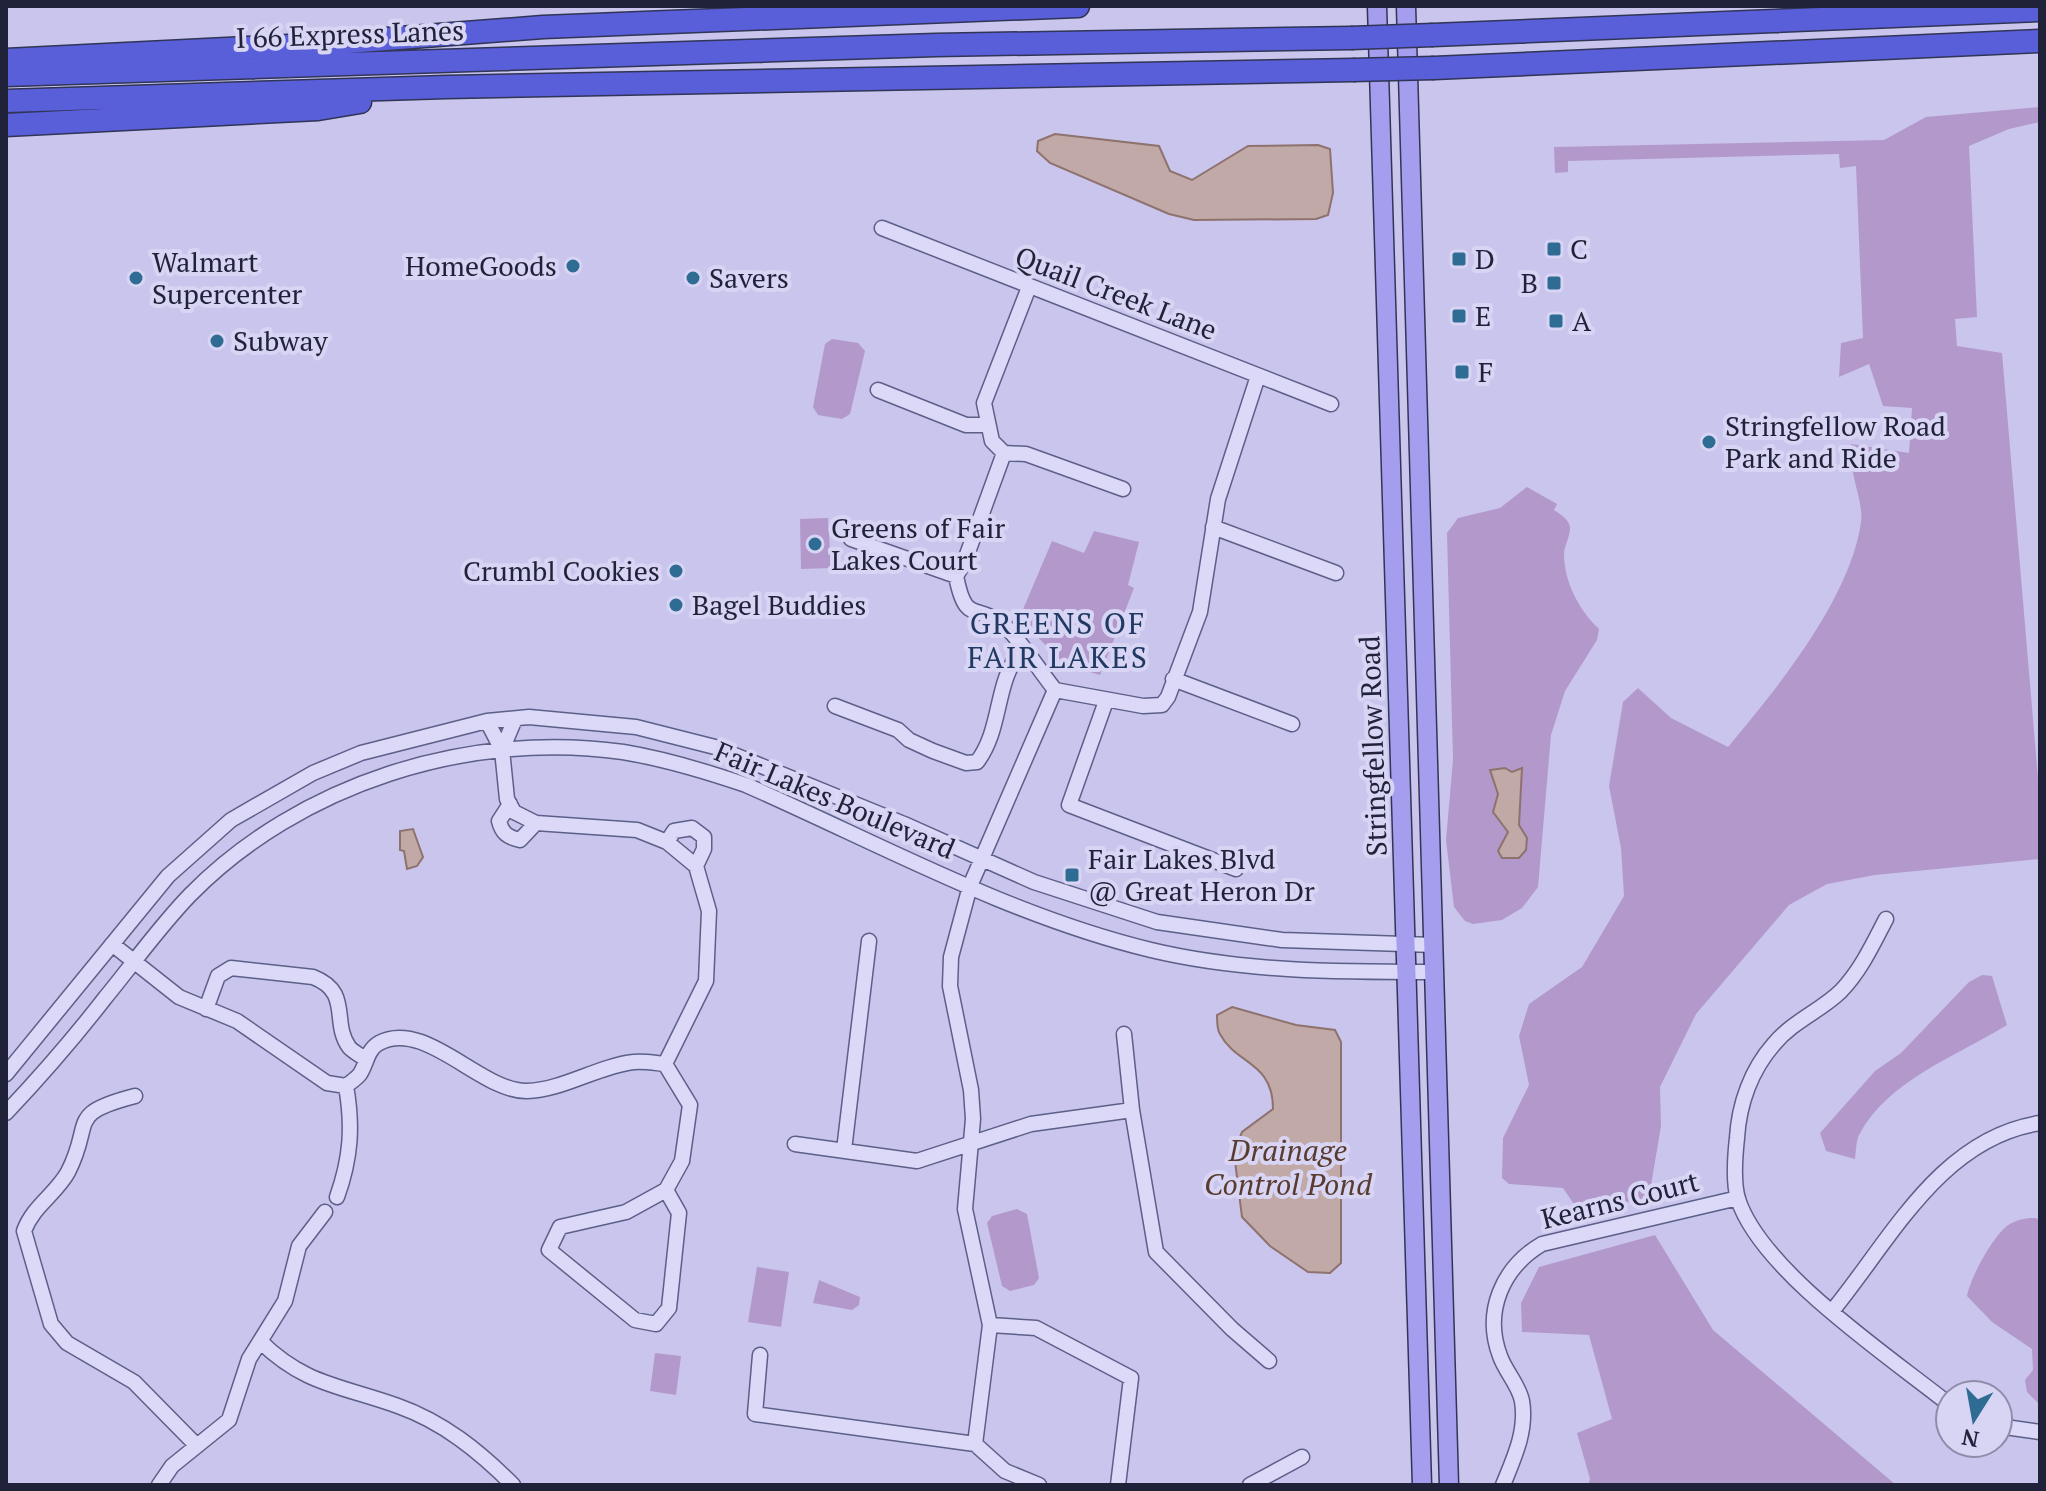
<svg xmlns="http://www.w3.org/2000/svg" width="2046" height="1491" font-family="'PT Serif',serif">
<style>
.green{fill:#b399cb}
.water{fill:#c0a9a7;stroke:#8e726d;stroke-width:2}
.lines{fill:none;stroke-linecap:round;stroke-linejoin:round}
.minor-casing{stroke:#5c5f87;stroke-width:17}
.major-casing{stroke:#303555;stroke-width:21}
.highway-casing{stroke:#303555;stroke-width:25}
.minor{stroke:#dbd8f8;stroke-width:14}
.major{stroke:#a59eef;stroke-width:18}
.highway{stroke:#595ed9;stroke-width:22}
.highway-bridge-casing{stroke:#303555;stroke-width:25;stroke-linecap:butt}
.highway-bridge{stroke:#595ed9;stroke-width:22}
.poi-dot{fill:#2e6c94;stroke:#d8d4f4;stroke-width:3}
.labels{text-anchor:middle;stroke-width:8;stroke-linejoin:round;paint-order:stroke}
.street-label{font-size:28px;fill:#1f2238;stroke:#d8d4f4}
.poi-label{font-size:28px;fill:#1f2238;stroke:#d8d4f4;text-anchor:start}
.neighbourhood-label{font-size:30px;letter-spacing:2px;fill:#203a63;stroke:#d8d4f4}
.water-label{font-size:30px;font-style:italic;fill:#573c2f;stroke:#d8d4f4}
</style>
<rect width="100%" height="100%" fill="#c9c5ed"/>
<path class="green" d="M 2040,107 L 2040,122 L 2009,129 L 1969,146 L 1977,317 L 1955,319 L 1957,346 L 2002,353 L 2040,802 L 2040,859 L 1875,875 L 1827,884 L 1789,905 L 1696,1014 L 1660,1087 L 1661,1126 L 1649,1197 L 1580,1213 L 1563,1188 L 1509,1184 L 1502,1178 L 1503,1138 L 1529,1085 L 1519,1036 L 1529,1004 L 1582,967 L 1624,896 L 1621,848 L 1609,786 L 1623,702 L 1638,688 L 1671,718 L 1728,747 C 1777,689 1851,597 1861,522 C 1864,501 1848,473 1851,444 L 1909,453 L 1912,408 L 1883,406 L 1869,364 L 1839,377 L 1841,343 L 1863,338 L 1856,166 L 1840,168 L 1839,154 L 1568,161 L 1568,172 L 1555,173 L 1554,147 L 1884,140 L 1926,117 Z
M 832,339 L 858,343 L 865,351 L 850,414 L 842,419 L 818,415 L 813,407 L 825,344 Z
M 1527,487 L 1557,504 L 1554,510 C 1560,514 1570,520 1570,528 C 1570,536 1565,545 1564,553 C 1564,582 1579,610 1599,629 L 1597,640 L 1565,691 L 1551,735 L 1538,887 L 1522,908 L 1502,920 L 1473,924 L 1465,921 L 1454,907 L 1446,840 L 1453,760 L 1447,533 L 1458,518 L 1500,508 Z
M 828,518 L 831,568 L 801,569 L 800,519 Z
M 1094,531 L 1139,542 L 1128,585 L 1134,588 L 1100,675 L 1066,665 L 1019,619 L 1052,541 L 1084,553 Z
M 1982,975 L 1992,976 L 2007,1025 C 1957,1056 1888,1080 1859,1135 C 1856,1141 1856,1152 1855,1159 L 1826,1151 L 1820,1133 L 1875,1071 L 1901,1053 L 1969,982 Z
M 1017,1209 L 1027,1214 L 1039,1278 L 1034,1285 L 1010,1291 L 1002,1286 L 987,1223 L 992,1216 Z
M 2036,1218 L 2040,1221 L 2040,1405 L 2027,1392 L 2025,1380 L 2033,1370 L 2032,1349 L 1992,1322 L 1967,1296 C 1970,1278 1995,1232 2010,1224 C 2019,1219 2027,1218 2036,1218 Z
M 1655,1235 L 1713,1330 L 1896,1485 L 1588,1485 L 1590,1479 L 1577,1433 L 1612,1419 L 1589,1335 L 1522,1332 L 1521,1303 L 1539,1267 Z
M 757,1267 L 789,1272 L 781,1327 L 748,1322 Z
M 819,1280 L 860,1297 L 859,1305 L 852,1310 L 813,1303 Z
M 655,1353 L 681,1356 L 676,1395 L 650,1391 Z"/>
<path class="water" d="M 1055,134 L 1159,146 L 1170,171 L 1192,180 L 1248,146 L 1318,145 L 1330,149 L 1333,193 L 1328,215 L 1316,219 L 1194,220 L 1169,214 L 1050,163 L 1037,151 L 1038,141 Z
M 1505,768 L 1512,772 L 1522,768 L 1519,825 L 1527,838 L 1526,850 L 1519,858 L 1502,858 L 1498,851 L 1508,832 L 1493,812 L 1498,794 L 1490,770 Z
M 413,829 L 423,857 L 417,866 L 407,869 L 404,851 L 400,850 L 400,831 Z
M 1232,1007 L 1296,1025 L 1335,1030 L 1341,1042 L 1341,1263 L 1330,1273 L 1308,1272 L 1270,1246 L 1242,1217 L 1234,1153 L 1242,1132 L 1273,1109 C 1273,1061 1236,1065 1220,1034 C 1217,1030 1217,1021 1217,1015 Z"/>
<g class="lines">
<g class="minor-casing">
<path id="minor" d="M 882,228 L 1331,404
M 1029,287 L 984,403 L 992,441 L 1004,453 L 964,563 L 956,576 C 966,626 975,602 1004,625 C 1018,637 1042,674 1055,690
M 878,390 L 966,425 L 988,425
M 1004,453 L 1026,454 L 1123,489
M 1213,527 L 1336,573
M 851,539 L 956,576
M 1173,679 L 1292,724
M 1055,690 L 1143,706 L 1162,705 L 1168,697 L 1200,612 L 1218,499 L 1258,376
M 1106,701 L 1069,805 L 1236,869
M 835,706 L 898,730 L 909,740 L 933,751 L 966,763 L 977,762 C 1003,728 994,681 1022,650
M 487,721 L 502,750 L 507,799 L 514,812 L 536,823 L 637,830 L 667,842 L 696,866 L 709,911 L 706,981 L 665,1064 L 690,1105 L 682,1161 L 666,1190 L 626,1212 L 560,1227 L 549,1250 L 635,1320 L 656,1324 L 669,1308 L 679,1213 L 666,1190
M 502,750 L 515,719
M 510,804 L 499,821 C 502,833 507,837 520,840 L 536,823
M 667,842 L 674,831 L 692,828 L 704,837 L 704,849 L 696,866
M 1886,919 C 1873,944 1861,970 1841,991 C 1822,1010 1793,1021 1774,1044 C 1751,1070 1739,1104 1737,1138 C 1735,1156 1733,1182 1738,1199 C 1761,1271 1890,1357 1950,1405
M 112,944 L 179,997 L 237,1021 L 327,1083 L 346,1086
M 206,1009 L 218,976 L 231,968 L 313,977 C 352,992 331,1022 349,1047 C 352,1051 360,1055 365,1059
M 1124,1034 L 1132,1110 L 1156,1252 L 1232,1329 L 1269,1361
M 6,1074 L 168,876 L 231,820 L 313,773 L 361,753 L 487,721 L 529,717 L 636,727 L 715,747 L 904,824 L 1034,882 L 1157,922 L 1282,940 L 1434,945
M 135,1096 C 65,1114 94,1122 68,1172 C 56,1194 33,1206 24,1231 L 51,1324 L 67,1343 L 134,1382 L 197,1446
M 6,1113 C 41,1076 74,1038 105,998 C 133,964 159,927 190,895 C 299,784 469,730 623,752 C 665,759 705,771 746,785 C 878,843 1010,916 1151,950 C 1243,972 1340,972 1435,972
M 795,1144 L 917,1161 L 1031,1124 L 1132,1110
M 844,1150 L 869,941
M 337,1197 C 351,1158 353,1126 346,1086 C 350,1083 357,1078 360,1074 C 367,1063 367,1050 379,1043 C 425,1018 481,1092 527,1091 C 563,1090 598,1066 634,1062 C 644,1061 655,1063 665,1064
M 1833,1310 C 1891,1239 1941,1138 2040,1123
M 990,1325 L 965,1209 L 973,1119 L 971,1090 L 950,986 L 951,957 L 970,886 L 1055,690
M 260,1341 C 304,1385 343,1386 398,1406 C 443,1422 479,1451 513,1485
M 760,1355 L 755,1414 L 975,1444
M 1998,1426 L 2040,1432
M 159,1485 L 172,1466 L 229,1420 L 249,1359 L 285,1301 L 299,1246 L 325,1212
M 1039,1485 L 1005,1471 L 975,1444 L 990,1325 L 1036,1328 L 1131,1378 L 1118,1485
M 1250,1485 L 1302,1457
M 1503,1485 C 1514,1458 1527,1431 1522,1401 C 1519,1385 1505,1371 1500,1356 C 1483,1311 1503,1267 1542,1244 L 1738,1198"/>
</g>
<g class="major-casing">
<path id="major" d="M 1377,6 L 1422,1485
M 1406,6 L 1449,1485"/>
</g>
<g class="highway-casing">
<path id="highway" d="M 1433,35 L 2040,10
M 6,60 L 308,45 L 543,27 L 1078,6
M 1434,68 L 2040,41
M 6,75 L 936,45 L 1351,38
M 6,101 L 446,87 L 1353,70
M 6,125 L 318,109 L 360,102"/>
</g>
<use href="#minor" class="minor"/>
<use href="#major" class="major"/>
<use href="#highway" class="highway"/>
<g class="highway-bridge-casing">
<path id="highway-bridge" d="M 1351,38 L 1433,35
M 1353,70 L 1434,68"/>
</g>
<use href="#highway-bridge" class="highway-bridge"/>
</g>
<g class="poi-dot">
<rect x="1546" y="241" width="16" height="16" rx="4"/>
<rect x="1451" y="251" width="16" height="16" rx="4"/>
<circle cx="573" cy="266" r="8"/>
<circle cx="136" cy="278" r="8"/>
<circle cx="693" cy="278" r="8"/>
<rect x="1546" y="275" width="16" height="16" rx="4"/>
<rect x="1451" y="308" width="16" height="16" rx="4"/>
<rect x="1548" y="313" width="16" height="16" rx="4"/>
<circle cx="217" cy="341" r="8"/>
<rect x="1454" y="364" width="16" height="16" rx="4"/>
<circle cx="1709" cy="442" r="8"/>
<circle cx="815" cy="544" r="8"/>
<circle cx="676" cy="571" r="8"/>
<circle cx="676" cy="605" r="8"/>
<rect x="1064" y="867" width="16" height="16" rx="4"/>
</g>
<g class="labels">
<g class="street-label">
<text transform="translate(350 34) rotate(-2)" y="10">I 66 Express Lanes</text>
<text transform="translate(1116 293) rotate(21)" y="10">Quail Creek Lane</text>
<text transform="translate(1373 746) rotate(-92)" y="10">Stringfellow Road</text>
<text transform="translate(835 800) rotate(23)" y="10">Fair Lakes Boulevard</text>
<text transform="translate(1620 1200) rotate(-14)" y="10">Kearns Court</text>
</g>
<g class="poi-label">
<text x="1570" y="259">C</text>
<text x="1475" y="269">D</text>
<text x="152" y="272">Walmart<tspan x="152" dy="32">Supercenter</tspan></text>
<text x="557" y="276" text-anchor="end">HomeGoods</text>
<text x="709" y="288">Savers</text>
<text x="1538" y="293" text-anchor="end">B</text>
<text x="1475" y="326">E</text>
<text x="1572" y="331">A</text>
<text x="233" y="351">Subway</text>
<text x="1478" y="382">F</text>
<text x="1725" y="436">Stringfellow Road<tspan x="1725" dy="32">Park and Ride</tspan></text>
<text x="831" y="538">Greens of Fair<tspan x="831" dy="32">Lakes Court</tspan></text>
<text x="660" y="581" text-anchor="end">Crumbl Cookies</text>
<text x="692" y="615">Bagel Buddies</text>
<text x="1088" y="869">Fair Lakes Blvd<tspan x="1088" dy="32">@ Great Heron Dr</tspan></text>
</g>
<g class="neighbourhood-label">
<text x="1058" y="634">GREENS OF<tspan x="1058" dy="34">FAIR LAKES</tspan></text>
</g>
<g class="water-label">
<text x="1288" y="1161">Drainage<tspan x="1288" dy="34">Control Pond</tspan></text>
</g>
</g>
<rect width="2046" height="1491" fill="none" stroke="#1f2238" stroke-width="16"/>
<g transform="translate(1974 1419) rotate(191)"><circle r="38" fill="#d8d4f4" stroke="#8e8da9" stroke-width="2"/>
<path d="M0-6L14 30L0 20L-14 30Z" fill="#2e6c94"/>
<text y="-12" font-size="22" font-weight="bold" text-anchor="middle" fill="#1f2238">N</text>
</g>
</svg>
